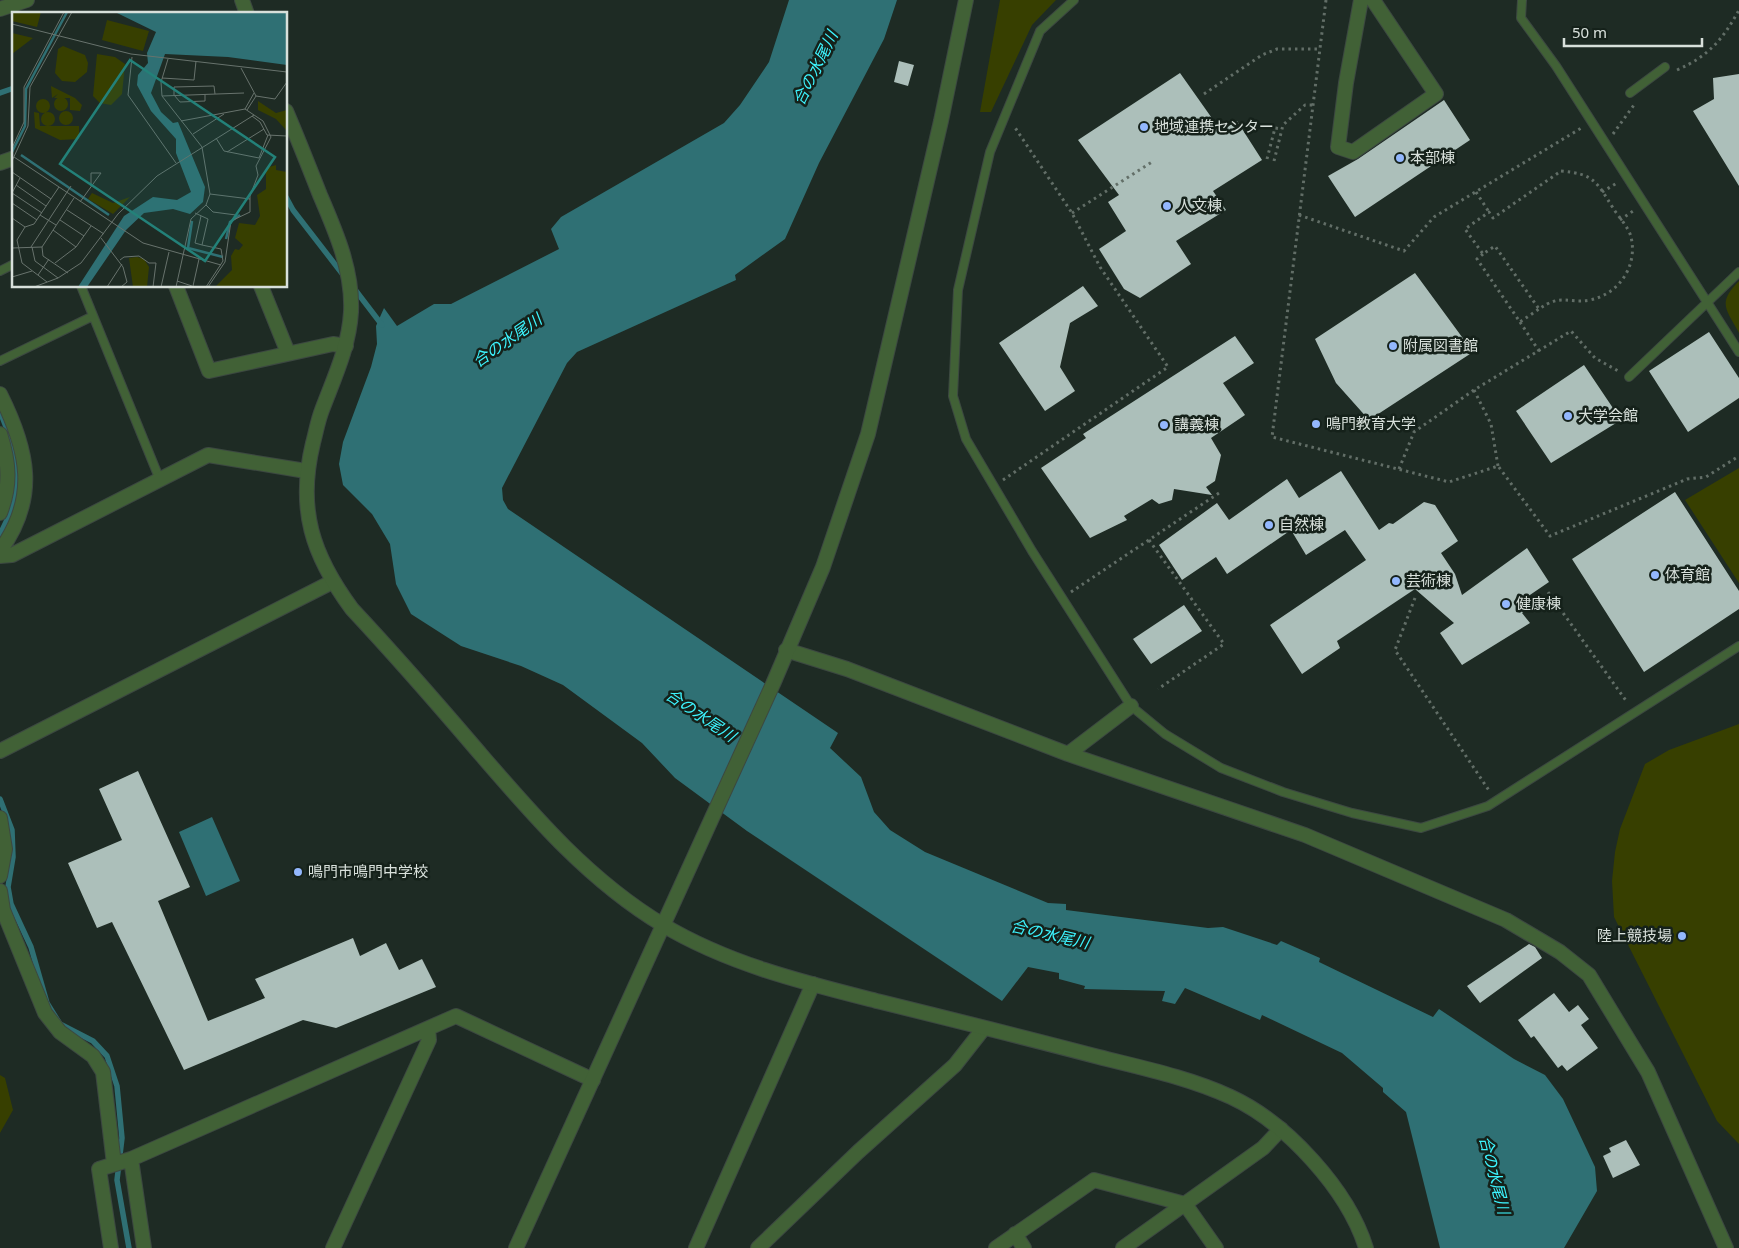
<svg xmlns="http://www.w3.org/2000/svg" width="1739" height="1248" font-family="'Noto Sans','Noto Sans JP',sans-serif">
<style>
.green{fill:#373f00}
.water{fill:#2f7074}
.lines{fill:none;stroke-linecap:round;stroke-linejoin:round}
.stream{stroke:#2f7074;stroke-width:5.5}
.building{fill:#acbfba}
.service-casing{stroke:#3c4841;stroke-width:10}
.minor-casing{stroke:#3c4841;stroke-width:16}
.tertiary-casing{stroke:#3c4841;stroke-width:16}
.path{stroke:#626e67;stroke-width:3;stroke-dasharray:2.5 4;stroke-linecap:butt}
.service{stroke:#416136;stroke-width:8}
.minor{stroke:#416136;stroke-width:14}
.tertiary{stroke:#416136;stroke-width:14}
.poi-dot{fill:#93b7fd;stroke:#15211a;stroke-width:2}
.labels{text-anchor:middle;stroke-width:5;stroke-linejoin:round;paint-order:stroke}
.poi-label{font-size:15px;fill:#d8e0db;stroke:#15211a;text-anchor:start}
.water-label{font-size:16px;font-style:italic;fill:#3df4fe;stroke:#15211a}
.inset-river{fill:none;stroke:#2f7074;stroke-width:2.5}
.inset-road{fill:none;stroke:#68736d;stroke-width:1}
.view{fill:#238179;fill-opacity:0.15;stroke:#238179;stroke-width:2.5}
.inset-edge{fill:none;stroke:#d8e0db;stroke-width:2.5}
</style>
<rect width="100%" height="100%" fill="#1e2b24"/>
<path class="green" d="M 1000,0 L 1056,0 L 1032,25 L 991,112 L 980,112 Z
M 1739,281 L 1739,333 C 1726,309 1717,303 1739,281 Z
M 1739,468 L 1739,583 L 1685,500 Z
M 1739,724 L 1739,1144 L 1717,1121 L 1614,917 L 1612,881 L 1615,852 L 1620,829 L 1645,764 L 1669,750 Z
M 0,1075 L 5,1078 L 13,1110 L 0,1133 Z"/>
<path class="water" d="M 789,0 L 897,0 L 884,39 L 819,163 L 785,239 L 735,275 L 736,280 L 577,352 L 567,363 L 502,488 L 503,500 L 508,509 L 838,733 L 830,748 L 861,777 L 874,812 L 890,830 L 925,852 L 1048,903 L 1066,904 L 1066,910 L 1208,928 L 1223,927 L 1277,945 L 1281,941 L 1320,958 L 1319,962 L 1433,1017 L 1439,1009 L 1514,1059 L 1545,1075 L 1563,1099 L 1595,1167 L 1597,1191 L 1564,1248 L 1440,1248 L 1406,1112 L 1383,1092 L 1383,1088 L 1342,1053 L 1262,1015 L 1260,1020 L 1185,988 L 1175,1004 L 1162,1001 L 1165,991 L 1084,989 L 1085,986 L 1059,979 L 1059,973 L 1028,967 L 1002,1001 L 747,831 L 675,778 L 642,743 L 563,685 L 521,666 L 461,646 L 411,614 L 396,584 L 390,544 L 372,514 L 343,485 L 339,464 L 343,442 L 371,367 L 377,344 L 376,326 L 384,308 L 397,326 L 434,304 L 451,304 L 559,249 L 551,229 L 561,217 L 724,123 L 740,105 L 769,62 Z
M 212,817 L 240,881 L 206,896 L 179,832 Z"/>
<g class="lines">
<path class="stream" d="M 0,93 L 14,88
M 286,197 L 293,210 L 344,276
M 353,287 L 382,325
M 0,412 C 19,456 25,490 0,534
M 0,799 L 12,830 L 13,857 L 8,887 L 11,904 L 31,947 L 47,1003 L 60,1024 L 93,1041 L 107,1056 L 117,1086 L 122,1138 L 117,1180 L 129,1248"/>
</g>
<path class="building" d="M 899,61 L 914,65 L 908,86 L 894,82 Z
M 1180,73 L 1221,131 L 1237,121 L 1262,160 L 1213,191 L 1226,210 L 1176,241 L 1191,264 L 1140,298 L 1124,289 L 1099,249 L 1126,231 L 1108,202 L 1119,195 L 1078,140 Z
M 1739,74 L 1739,186 L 1693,111 L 1714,99 L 1713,78 Z
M 1444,100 L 1470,140 L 1355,217 L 1328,176 L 1358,159 Z
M 1415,273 L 1473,352 L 1369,420 L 1336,383 L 1315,339 Z
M 1083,286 L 1098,306 L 1070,323 L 1060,367 L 1075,391 L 1045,411 L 999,343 Z
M 1709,332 L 1739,378 L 1739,398 L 1688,432 L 1649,371 Z
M 1235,336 L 1254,363 L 1223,383 L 1245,415 L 1211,438 L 1221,455 L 1215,481 L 1206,487 L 1212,495 L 1174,489 L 1172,500 L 1159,504 L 1152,499 L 1124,516 L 1127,520 L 1090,538 L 1041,468 L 1086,438 L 1083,434 Z
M 1584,365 L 1621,420 L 1551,463 L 1516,411 Z
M 1341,471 L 1379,530 L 1389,523 L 1393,524 L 1424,502 L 1435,505 L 1458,541 L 1441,553 L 1455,574 L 1462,595 L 1527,548 L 1549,582 L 1524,599 L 1528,608 L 1522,613 L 1530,623 L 1462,665 L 1440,633 L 1454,623 L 1415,589 L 1337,641 L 1340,648 L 1302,674 L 1270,625 L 1366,560 L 1345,530 L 1306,555 L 1291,530 L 1227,574 L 1216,557 L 1182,580 L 1159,545 L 1217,503 L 1229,520 L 1287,479 L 1299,498 Z
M 1675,492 L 1739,591 L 1739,609 L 1644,672 L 1572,559 Z
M 1184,605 L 1202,631 L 1151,664 L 1133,639 Z
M 138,771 L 190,887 L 158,901 L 208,1021 L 265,998 L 255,979 L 353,938 L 360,956 L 386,943 L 399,970 L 422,959 L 436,987 L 336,1028 L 303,1020 L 184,1070 L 112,922 L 97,928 L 68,863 L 122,840 L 99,789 Z
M 1529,944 L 1535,947 L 1542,958 L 1480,1003 L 1467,986 Z
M 1554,993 L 1569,1012 L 1578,1005 L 1589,1019 L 1581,1025 L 1598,1048 L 1567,1071 L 1562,1065 L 1558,1068 L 1534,1036 L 1531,1038 L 1518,1020 Z
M 1626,1140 L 1640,1165 L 1613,1178 L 1603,1156 L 1611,1152 L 1609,1148 Z"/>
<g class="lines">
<g class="service-casing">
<path id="service" d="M 1074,0 L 1040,31 L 990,152 L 958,290 L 953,396 L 966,439 L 1032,551 L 1131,706 L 1165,734 L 1221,768 L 1283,792 L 1352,813 L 1421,828 L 1488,806 L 1739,646
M 1522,0 L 1521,18 L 1556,66 L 1739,352
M 1630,93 L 1665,67
M 0,271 L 14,264
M 81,286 L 160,480
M 0,361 L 93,316
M 1629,377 L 1739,272"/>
</g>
<g class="minor-casing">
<path id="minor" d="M 1361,0 L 1346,83 L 1338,147 L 1353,152 L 1436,94 L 1373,0
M 0,9 L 27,0
M 0,163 L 14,158
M 176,286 L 209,371 L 333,344 L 346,346
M 261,286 L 288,353
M 0,394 C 28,450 39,497 0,551
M 0,434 C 9,462 11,485 0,513
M 0,556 L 12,555 L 208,455 L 306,471
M 786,650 L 847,669 L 1068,754 L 1305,835 L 1506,920 L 1560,952 L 1589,975 L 1648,1072 L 1726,1248
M 0,751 L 332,582
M 1068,754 L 1131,706
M 0,818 L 5,849 L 0,876
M 0,891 L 3,910 L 45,1013 L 60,1032 L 93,1056 L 103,1072 L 114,1164
M 131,1159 L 456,1016 L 593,1080
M 1015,1234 L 1024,1248
M 111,1248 L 99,1169 L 131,1159 L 144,1248
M 333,1248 L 429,1040 L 428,1029
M 696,1248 L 813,984
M 758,1248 L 858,1152 L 955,1065 L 984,1028
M 996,1248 L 1094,1180 L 1185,1204 L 1216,1248
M 1123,1248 L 1263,1148 L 1281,1129"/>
</g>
<g class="tertiary-casing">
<path id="tertiary" d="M 242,0 L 247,14
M 286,111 C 298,139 309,167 320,195 C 336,232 353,271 351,312 C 349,347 334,378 322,410 C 318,420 316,432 313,443 C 297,509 312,555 352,609 C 395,655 436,702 477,750 C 533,815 588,880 663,925 C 730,965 806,983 881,1002 C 954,1020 1027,1038 1099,1057 C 1143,1068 1190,1078 1231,1097 C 1287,1123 1348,1190 1366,1248
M 516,1248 L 773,684 L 823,567 L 868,434 L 941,121 L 966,0"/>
</g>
<path class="path" d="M 1326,0 L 1272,437 L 1449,482 L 1498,466 L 1550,536 L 1687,479 L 1706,477 L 1739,456
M 1677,70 C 1709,56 1723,39 1739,10
M 1204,94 L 1262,55 L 1277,49 L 1320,49
M 1613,134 L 1634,105
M 1267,159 L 1275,128 L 1282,129
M 1274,161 L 1283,125 L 1305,105 L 1313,105
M 1561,171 C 1594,174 1596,181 1613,208 C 1618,216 1629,228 1631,237 C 1638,266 1619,294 1590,300 C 1567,304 1562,293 1539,309 L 1495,246 L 1483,254 L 1465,229 L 1489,212 L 1493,218 Z
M 1476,192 L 1489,212
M 1602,192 L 1617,183
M 1072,213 L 1152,162
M 1299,215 L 1404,251 L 1434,217 L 1583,127
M 1620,220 L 1636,209
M 1483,254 L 1477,259 L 1520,322 L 1539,309
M 1520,322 L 1539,351
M 1474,390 L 1491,424 L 1498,466
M 1399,469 L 1414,432 L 1474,390 L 1571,331 L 1595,358 L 1620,372
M 1003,480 L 1168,367 L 1100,267 L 1072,213 L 1014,126
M 1149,540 L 1224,644 L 1158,689
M 1071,592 L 1219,493
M 1548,592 L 1627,702
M 1415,598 L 1395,650 L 1490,792"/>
<use href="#service" class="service"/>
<use href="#minor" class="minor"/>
<use href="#tertiary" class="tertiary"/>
</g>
<g class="poi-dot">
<circle cx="1144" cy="127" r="5"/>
<circle cx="1400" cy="158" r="5"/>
<circle cx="1167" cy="206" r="5"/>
<circle cx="1393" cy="346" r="5"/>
<circle cx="1568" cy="416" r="5"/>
<circle cx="1316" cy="424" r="5"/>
<circle cx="1164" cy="425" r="5"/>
<circle cx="1269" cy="525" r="5"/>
<circle cx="1655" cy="575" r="5"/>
<circle cx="1396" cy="581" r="5"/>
<circle cx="1506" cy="604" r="5"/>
<circle cx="298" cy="872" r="5"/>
<circle cx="1682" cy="936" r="5"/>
</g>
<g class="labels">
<g class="poi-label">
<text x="1154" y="132">地域連携センター</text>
<text x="1410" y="163">本部棟</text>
<text x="1177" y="211">人文棟</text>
<text x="1403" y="351">附属図書館</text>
<text x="1578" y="421">大学会館</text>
<text x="1326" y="429">鳴門教育大学</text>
<text x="1174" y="430">講義棟</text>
<text x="1279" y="530">自然棟</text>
<text x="1665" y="580">体育館</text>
<text x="1406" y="586">芸術棟</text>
<text x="1516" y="609">健康棟</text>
<text x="308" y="877">鳴門市鳴門中学校</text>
<text x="1672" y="941" text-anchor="end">陸上競技場</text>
</g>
<g class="water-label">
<text transform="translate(815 68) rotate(-64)" y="6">合の水尾川</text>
<text transform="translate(507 340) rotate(-35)" y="6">合の水尾川</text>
<text transform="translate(701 715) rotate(34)" y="6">合の水尾川</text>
<text transform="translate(1050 934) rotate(13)" y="6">合の水尾川</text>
<text transform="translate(1495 1175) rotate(76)" y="6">合の水尾川</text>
</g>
</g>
<g transform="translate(12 12)">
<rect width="275" height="275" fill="#1e2b24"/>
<path d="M 0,0 L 29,0 L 25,15 L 0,9 ZM 95,8 L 137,19 L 131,39 L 90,28 ZM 0,21 L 21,26 L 0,42 ZM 51,34 L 73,43 L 76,51 L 75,60 L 63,70 L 50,69 L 43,61 L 46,37 ZM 85,42 L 103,45 L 113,52 L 110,82 L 99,93 L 88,91 L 81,84 ZM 39,74 L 63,86 L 70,93 L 68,99 L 58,98 L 58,86 L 42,86 L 46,82 L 40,86 ZM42 92a7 7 0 1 1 14 0a7 7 0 1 1-14 0ZM24 94a7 7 0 1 1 14 0a7 7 0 1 1-14 0ZM 246,89 L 264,101 L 275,98 L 275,119 L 264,107 L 246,98 ZM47 106a7 7 0 1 1 14 0a7 7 0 1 1-14 0ZM29 107a7 7 0 1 1 14 0a7 7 0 1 1-14 0ZM 22,100 L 27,101 L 28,114 L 67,114 L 67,127 L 48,128 L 23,116 ZM 264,153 L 264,158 L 275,160 L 275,275 L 203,275 L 220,258 L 219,244 L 223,237 L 227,238 L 231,233 L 223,226 L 227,211 L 243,213 L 248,204 L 245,183 L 254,177 L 254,156 ZM 80,181 L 101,191 L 118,185 L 101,202 L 76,187 ZM 125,245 L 132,247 L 137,255 L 135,275 L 121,275 L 117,246 Z" fill="#373f00"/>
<path d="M 103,0 L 275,0 L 275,53 L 216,45 L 153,42 L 139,81 L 149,100 L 161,111 L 166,110 L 193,175 L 191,190 L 178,202 L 161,197 L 132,201 L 114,218 L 75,275 L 66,275 L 112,204 L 141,185 L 165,188 L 179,180 L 164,141 L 164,127 L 139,99 L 125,73 L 126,63 L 136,51 L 135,41 L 144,20 Z" fill="#2f7074"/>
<path class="inset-river" d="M 0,140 L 13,114 L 14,77 L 55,0M 9,143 L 97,203M 180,209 L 176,236 L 211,245M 214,227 L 218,210 L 228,203"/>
<path class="inset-road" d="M 0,12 L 119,42 L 275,60M 120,45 L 116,83 L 164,151M 156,47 L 149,70 L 150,84 L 190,135 L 198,182 L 194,193 L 179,207 L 164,275M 229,56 L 244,84 L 235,98M 150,66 L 182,68 L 184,49M 193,82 L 193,89 L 168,90 L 162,83 L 162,75 L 202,74 L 203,82M 150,84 L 232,81M 244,84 L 263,87 L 275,70M 233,97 L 242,81M 240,104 L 248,110 L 255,123 L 275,124M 169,109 L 233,97 L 251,109 L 259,125 L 244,154 L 246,163 L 238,184 L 238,200 L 219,209 L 213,250 L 196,275M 181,122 L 212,102M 204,126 L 212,139 L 247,146M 0,136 L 12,110 L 12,75 L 52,0M 215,140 L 252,117M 2,145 L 131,231 L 209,253M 247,146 L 256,123M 0,149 L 16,114 L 18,75 L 60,0M 0,160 L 39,187M 4,173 L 34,194M 0,181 L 30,201M 0,181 L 8,166M 198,182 L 238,187M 68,190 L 89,161 L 79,161 L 79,174M 0,191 L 25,208M 194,193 L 201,200 L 224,203M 55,198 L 92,222M 183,201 L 196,207 L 190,233 L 209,237 L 211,249 L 194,275M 28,203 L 44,213M 189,204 L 183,231 L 190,233M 0,206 L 13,215M 48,208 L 72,224M 41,218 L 64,235M 89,226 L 111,255 L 115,270 L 109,275M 19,235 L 59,174M 20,235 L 23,249 L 46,266M 0,236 L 30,235M 108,248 L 112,245 L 127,244 L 137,251 L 144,251 L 141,275M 43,251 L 64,235 L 79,214M 56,261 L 31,244 L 30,235 L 62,186M 26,263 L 37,247M 0,265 L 20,259M 165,269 L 180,274M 35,270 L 10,251 L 5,228 L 13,215 L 22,212 L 47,175M 181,274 L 187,247M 22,275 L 46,266 L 69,251 L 106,202 L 145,164 L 242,103M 95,275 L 110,252M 149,275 L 157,240"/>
<path class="view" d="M 118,48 L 263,145 L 193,249 L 48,152 Z"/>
<rect width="275" height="275" class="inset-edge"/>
</g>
<path d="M1564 38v8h138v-8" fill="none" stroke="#d8e0db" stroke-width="2.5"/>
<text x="1572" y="38" font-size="15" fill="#d8e0db" stroke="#15211a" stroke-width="4" paint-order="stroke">50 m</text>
</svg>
